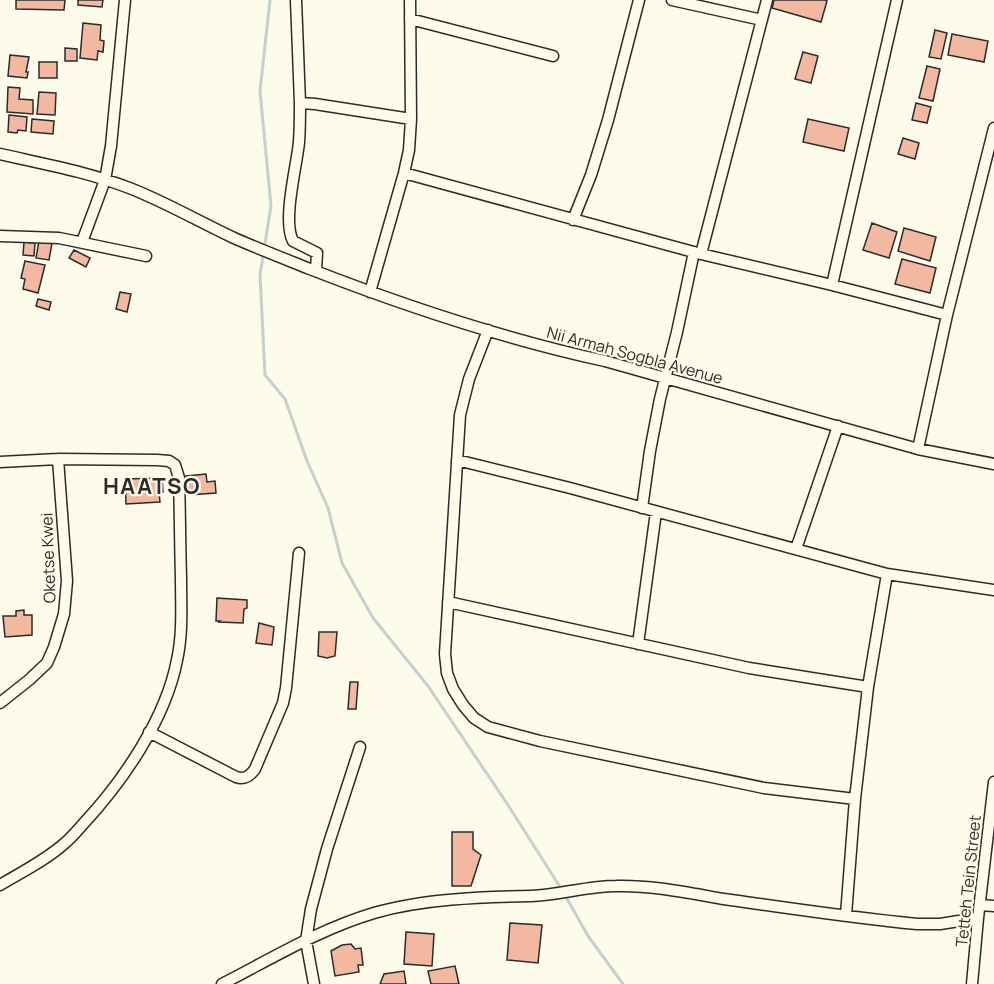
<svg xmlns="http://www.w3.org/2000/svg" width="994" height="984" font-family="Manrope,sans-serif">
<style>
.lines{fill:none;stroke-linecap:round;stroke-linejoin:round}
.stream{stroke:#c7d0d0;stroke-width:3}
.building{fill:#f2b8a0;stroke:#2b2b2b;stroke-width:1.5}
.minor-casing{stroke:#2b2b2b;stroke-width:13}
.minor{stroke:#fdfbea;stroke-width:10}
.labels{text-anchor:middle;stroke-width:4.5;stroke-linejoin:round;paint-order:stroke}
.street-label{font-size:16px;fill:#2b2b2b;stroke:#fdfbea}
.district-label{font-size:22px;font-weight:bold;letter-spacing:1.5px;fill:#2b2b2b;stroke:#fdfbea}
</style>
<rect width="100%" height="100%" fill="#fdfbea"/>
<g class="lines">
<path class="stream" d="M 270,0 L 260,91 L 271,206 L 260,275 L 265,375 L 285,399 L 307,461 L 328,508 L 342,563 L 373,618 L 428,686 L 508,805 L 562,890
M 565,895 L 588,936 L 623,984"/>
</g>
<path class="building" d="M 16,0 L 65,0 L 64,10 L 16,9 Z
M 78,0 L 103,0 L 102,7 L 78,5 Z
M 774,0 L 825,0 L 827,1 L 821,22 L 772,8 Z
M 83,23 L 101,25 L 100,40 L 104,41 L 103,52 L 98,51 L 97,60 L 80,58 Z
M 935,30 L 947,33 L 941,59 L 929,57 Z
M 952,34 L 988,41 L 984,62 L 948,55 Z
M 65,48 L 77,49 L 77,61 L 65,61 Z
M 803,52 L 818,56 L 811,83 L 795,79 Z
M 10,55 L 29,57 L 26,72 L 28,72 L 27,78 L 8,76 Z
M 39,62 L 57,62 L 57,78 L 39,78 Z
M 927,66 L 940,69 L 933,101 L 919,98 Z
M 8,87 L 20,88 L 19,99 L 33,100 L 33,114 L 7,112 Z
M 39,92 L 56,93 L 55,115 L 37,114 Z
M 916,103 L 931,107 L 927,123 L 912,120 Z
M 9,115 L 27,117 L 26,131 L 18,130 L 17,133 L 8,132 Z
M 32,119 L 54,121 L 53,134 L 31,132 Z
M 808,119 L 849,128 L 844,151 L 803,142 Z
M 903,138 L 919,143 L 915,159 L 898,154 Z
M 872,223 L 897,232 L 889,258 L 863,250 Z
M 904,228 L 936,237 L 930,261 L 898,251 Z
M 39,241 L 52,243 L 49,260 L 36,258 Z
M 24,242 L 35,243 L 34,256 L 23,255 Z
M 74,250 L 90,258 L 86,267 L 69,258 Z
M 902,259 L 936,268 L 930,293 L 895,284 Z
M 25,261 L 45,265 L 38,293 L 23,289 L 25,279 L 21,278 Z
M 120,292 L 131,294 L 127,312 L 116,309 Z
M 38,299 L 51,302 L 49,310 L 36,306 Z
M 206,474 L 207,482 L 215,481 L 216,493 L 189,495 L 186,476 Z
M 162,478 L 163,492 L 159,492 L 160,502 L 126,504 L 125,479 Z
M 217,598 L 247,600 L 247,608 L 244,609 L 243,623 L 219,622 L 220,621 L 216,621 Z
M 24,610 L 24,615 L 32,615 L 32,635 L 5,637 L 3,616 L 16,616 L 16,611 Z
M 259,623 L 274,627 L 272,645 L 256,643 Z
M 319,632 L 337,632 L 335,656 L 327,658 L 318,656 Z
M 350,682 L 358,682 L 356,709 L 348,709 Z
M 452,832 L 473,832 L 473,849 L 481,855 L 471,886 L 452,886 Z
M 510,923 L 542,925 L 538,963 L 507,960 Z
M 406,932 L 434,934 L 432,966 L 404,964 Z
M 351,944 L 355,949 L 361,948 L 363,965 L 358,965 L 359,972 L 335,976 L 331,951 L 342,945 Z
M 455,966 L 459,984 L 431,984 L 428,971 Z
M 404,971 L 406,984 L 380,984 L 384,974 Z"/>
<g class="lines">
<g class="minor-casing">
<path id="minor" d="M 296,0 L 300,103 L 315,104 L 411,119
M 672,0 L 762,20
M 410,19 L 553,56
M 300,103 C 300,116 300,129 299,142 C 297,165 282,221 293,241 L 317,253 L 316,271
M 0,154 C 44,164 89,172 132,189 C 167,203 200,222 234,238 C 259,249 285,259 310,269 C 405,306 504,339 605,361 L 918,449 L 994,464
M 404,173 L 701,254 L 832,285 L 947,315
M 573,220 L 591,175 L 608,120 L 639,0
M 0,236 L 59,238 L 146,256
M 82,242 L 105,180 L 111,146 L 125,0
M 701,254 L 767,0
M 832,285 L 897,0
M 370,292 L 404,173 L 409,150 L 411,119 L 410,0
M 488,330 L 469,379 L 460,415 L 445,654 L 447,673 L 453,689 L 463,705 L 474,718 L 488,727 L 540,741 L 764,788 L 855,799
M 918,449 L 947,315 L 994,128
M 457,460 L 570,488 L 887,574 L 994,590
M 0,462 L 58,459 L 157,460 L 169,461 L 175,465 L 179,478 C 180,511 180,545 181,578 C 181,605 183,633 177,660 C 166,718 124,780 84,823 C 78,830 72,837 65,843 C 46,860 22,872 0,885
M 642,508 L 650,451 L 660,399 L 677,332 L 694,252
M 796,549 L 838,426
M 448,602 L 749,668 L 868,687
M 638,644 L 656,512
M 0,703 L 29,680 L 47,663 L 54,647 L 64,614 L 67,581 L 58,459
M 149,732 L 236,777 C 245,780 250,776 255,769 L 283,703 L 286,688 L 299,553
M 980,905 L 994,906
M 846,915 L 855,799 L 868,687 L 887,574
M 222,984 C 271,959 320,929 374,913 C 422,899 480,897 531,896 C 560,895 587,886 616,886 C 652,885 689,893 724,899 C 788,908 853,918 917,924 L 940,924 L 978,918
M 314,984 L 306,941 L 311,909 L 327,849 L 360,747
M 972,984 L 978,918 L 994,782"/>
</g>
<use href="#minor" class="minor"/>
</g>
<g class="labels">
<g class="street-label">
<text transform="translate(635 355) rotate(15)" y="6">Nii Armah Sogbla Avenue</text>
<text transform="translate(48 558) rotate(-92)" y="6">Oketse Kwei</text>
<text transform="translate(968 881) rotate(-84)" y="6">Tetteh Tein Street</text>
</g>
<g class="district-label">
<text x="152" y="494">HAATSO</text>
</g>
</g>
</svg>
